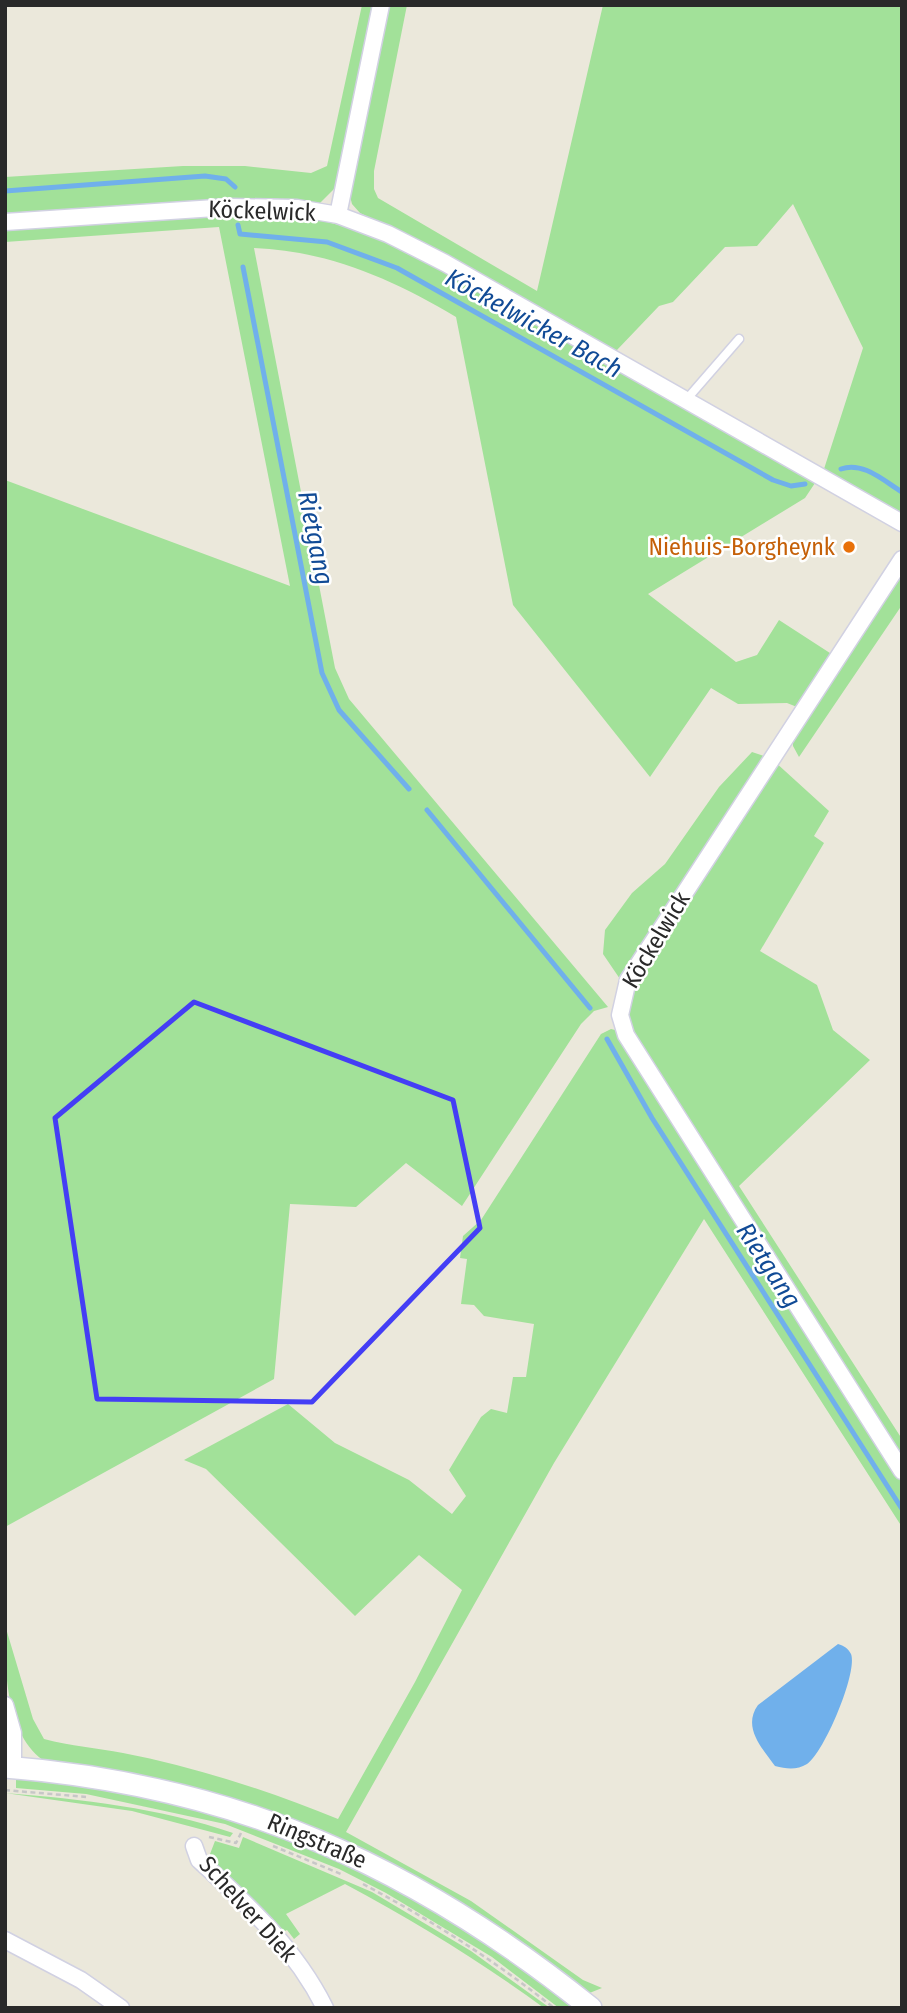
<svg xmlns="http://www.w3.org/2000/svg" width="907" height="2013" font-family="'Fira Sans Condensed',sans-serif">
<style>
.green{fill:#a2e199}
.water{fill:#70b0eb}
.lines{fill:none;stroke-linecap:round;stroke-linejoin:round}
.stream{stroke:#70b0eb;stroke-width:5}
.service-casing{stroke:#d1d1e2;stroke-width:11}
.minor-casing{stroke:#d1d1e2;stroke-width:19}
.secondary-casing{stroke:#d1d1e2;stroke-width:24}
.path{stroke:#c7c7c7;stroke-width:2.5;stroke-dasharray:5 3.5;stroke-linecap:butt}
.service{stroke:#fff;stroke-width:8}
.minor{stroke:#fff;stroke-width:16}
.secondary{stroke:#fff;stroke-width:21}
.marked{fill:none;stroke:#443ef5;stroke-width:5;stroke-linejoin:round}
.food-dot{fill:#e8710a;stroke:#fff;stroke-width:2.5}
.labels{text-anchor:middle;stroke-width:5;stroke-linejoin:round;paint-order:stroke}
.street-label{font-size:24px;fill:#292929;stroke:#fff}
.food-label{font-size:24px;fill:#c56008;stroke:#fff;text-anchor:end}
.water-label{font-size:26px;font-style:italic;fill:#114b96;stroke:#fff}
</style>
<rect width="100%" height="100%" fill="#ebe8db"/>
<path class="green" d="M 362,5 L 376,5 L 338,185 L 320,203 L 270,198 L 232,199 L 5,213 L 5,177 L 183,166 L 245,166 L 311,173 L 327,166 Z
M 386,5 L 407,5 L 374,171 L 374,189 L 378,198 L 537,291 L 603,5 L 902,5 L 902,513 L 824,469 L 863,348 L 793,204 L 757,246 L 725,247 L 673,302 L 659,306 L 616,351 L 455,260 L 360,213 L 352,204 L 349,192 Z
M 254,212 C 304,213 348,226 394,243 L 817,480 L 805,498 L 648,594 L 736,662 L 757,655 L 779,620 L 833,655 L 797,707 L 787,703 L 738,704 L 711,688 L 650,777 L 513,605 L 456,317 C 392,279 329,251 254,248 L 335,668 L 349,699 L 608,1007 L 594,1011 L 581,1024 L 462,1206 L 406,1163 L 356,1207 L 290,1204 L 274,1379 L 5,1527 L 5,480 L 290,586 L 219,227 L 5,242 L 5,229 Z
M 902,571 L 902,605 L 799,757 L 793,746 L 793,736 Z
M 752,752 L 767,757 L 620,979 L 603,954 L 605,930 L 632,893 L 665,864 L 719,787 Z
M 774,761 L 829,811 L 814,836 L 824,843 L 760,951 L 817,985 L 833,1030 L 870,1060 L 739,1186 L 902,1439 L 902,1458 L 630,1030 L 626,1003 L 632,983 Z
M 611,1029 L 619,1031 L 902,1475 L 902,1527 L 704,1219 L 554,1463 L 346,1832 L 471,1901 L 583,1980 L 602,1988 L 587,1994 C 481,1908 361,1838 229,1798 C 170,1780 108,1771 46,1762 C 5,1736 5,1669 5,1625 L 33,1719 L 44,1739 C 71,1746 97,1748 123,1753 C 196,1767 269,1791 338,1819 L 415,1682 L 462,1590 L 419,1555 L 355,1616 L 206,1469 L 184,1460 L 288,1404 L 335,1443 L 409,1480 L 452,1514 L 466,1496 L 449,1470 L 481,1417 L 491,1409 L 507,1413 L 513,1377 L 526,1377 L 534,1324 L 484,1316 L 474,1305 L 461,1304 L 467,1259 L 460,1258 L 463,1236 L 481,1220 L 601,1034 Z
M 16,1776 C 139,1791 250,1816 364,1869 C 441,1905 509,1958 578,2008 L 559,2008 L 492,1957 L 386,1893 L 339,1869 L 225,1824 L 86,1794 L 16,1788 Z
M 5,1793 C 82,1799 160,1808 233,1833 L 230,1837 L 132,1811 Z
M 243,1837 L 372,1892 L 471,1951 L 550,2008 L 544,2008 C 480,1961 414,1921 345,1884 L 286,1914 L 300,1934 L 294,1939 L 287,1930 L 283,1932 L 274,1920 L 212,1863 L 210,1854 L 215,1841 L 239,1848 Z"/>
<path class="water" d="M 838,1644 C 844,1646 848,1648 851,1654 C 858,1672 824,1753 807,1764 C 797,1770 787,1769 775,1766 C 762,1748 742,1727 758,1705 Z"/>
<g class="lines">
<path class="stream" d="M 5,191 L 205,176 L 226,179 L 235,187
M 238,225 L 240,234 L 327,242 L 397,268 L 773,480 L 791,486 L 805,484
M 243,267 L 322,673 L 339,710 L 409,789
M 841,469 C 863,461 884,481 902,492
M 427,810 L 590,1008
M 607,1039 L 652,1118 L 902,1509"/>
<g class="service-casing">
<path id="service" d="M 686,400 L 739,339"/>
</g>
<g class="minor-casing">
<path id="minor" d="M 338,215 L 381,5
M 5,222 L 230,207 L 297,208 L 338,215 L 388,234 L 445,263 L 902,523
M 902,559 L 628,980 L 620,1015 L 626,1035 L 902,1471
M 5,1705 L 13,1733 L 13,1767
M 194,1846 L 199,1860 C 248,1905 295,1948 325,2008
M 5,1940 L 81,1980 L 121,2008"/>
</g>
<g class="secondary-casing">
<path id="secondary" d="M 5,1767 C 235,1785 413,1865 591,2008"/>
</g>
<path class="path" d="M 5,1790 L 86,1797
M 209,1837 L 236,1843 L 241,1833
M 273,1846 L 341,1874
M 363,1884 C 431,1920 494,1960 554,2008"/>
<use href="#service" class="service"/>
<use href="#minor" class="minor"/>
<use href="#secondary" class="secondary"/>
</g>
<path class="marked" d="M 194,1002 L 453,1100 L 480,1228 L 312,1402 L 97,1399 L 55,1118 Z"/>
<circle class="food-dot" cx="849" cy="547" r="7"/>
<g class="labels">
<g class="street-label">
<text transform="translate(262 211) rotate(2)" y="8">Köckelwick</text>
<text transform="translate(656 940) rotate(-59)" y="8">Köckelwick</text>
<text transform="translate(317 1841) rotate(23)" y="8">Ringstraße</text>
<text transform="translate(248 1909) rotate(48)" y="8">Schelver Diek</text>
</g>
<g class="food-label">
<text x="835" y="555">Niehuis-Borgheynk</text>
</g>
<g class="water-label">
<text transform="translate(534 323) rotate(29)" y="9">Köckelwicker Bach</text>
<text transform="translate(316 538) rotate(79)" y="9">Rietgang</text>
<text transform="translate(769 1265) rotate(57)" y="9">Rietgang</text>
</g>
</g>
<rect width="907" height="2013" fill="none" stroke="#292929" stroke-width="14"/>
</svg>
